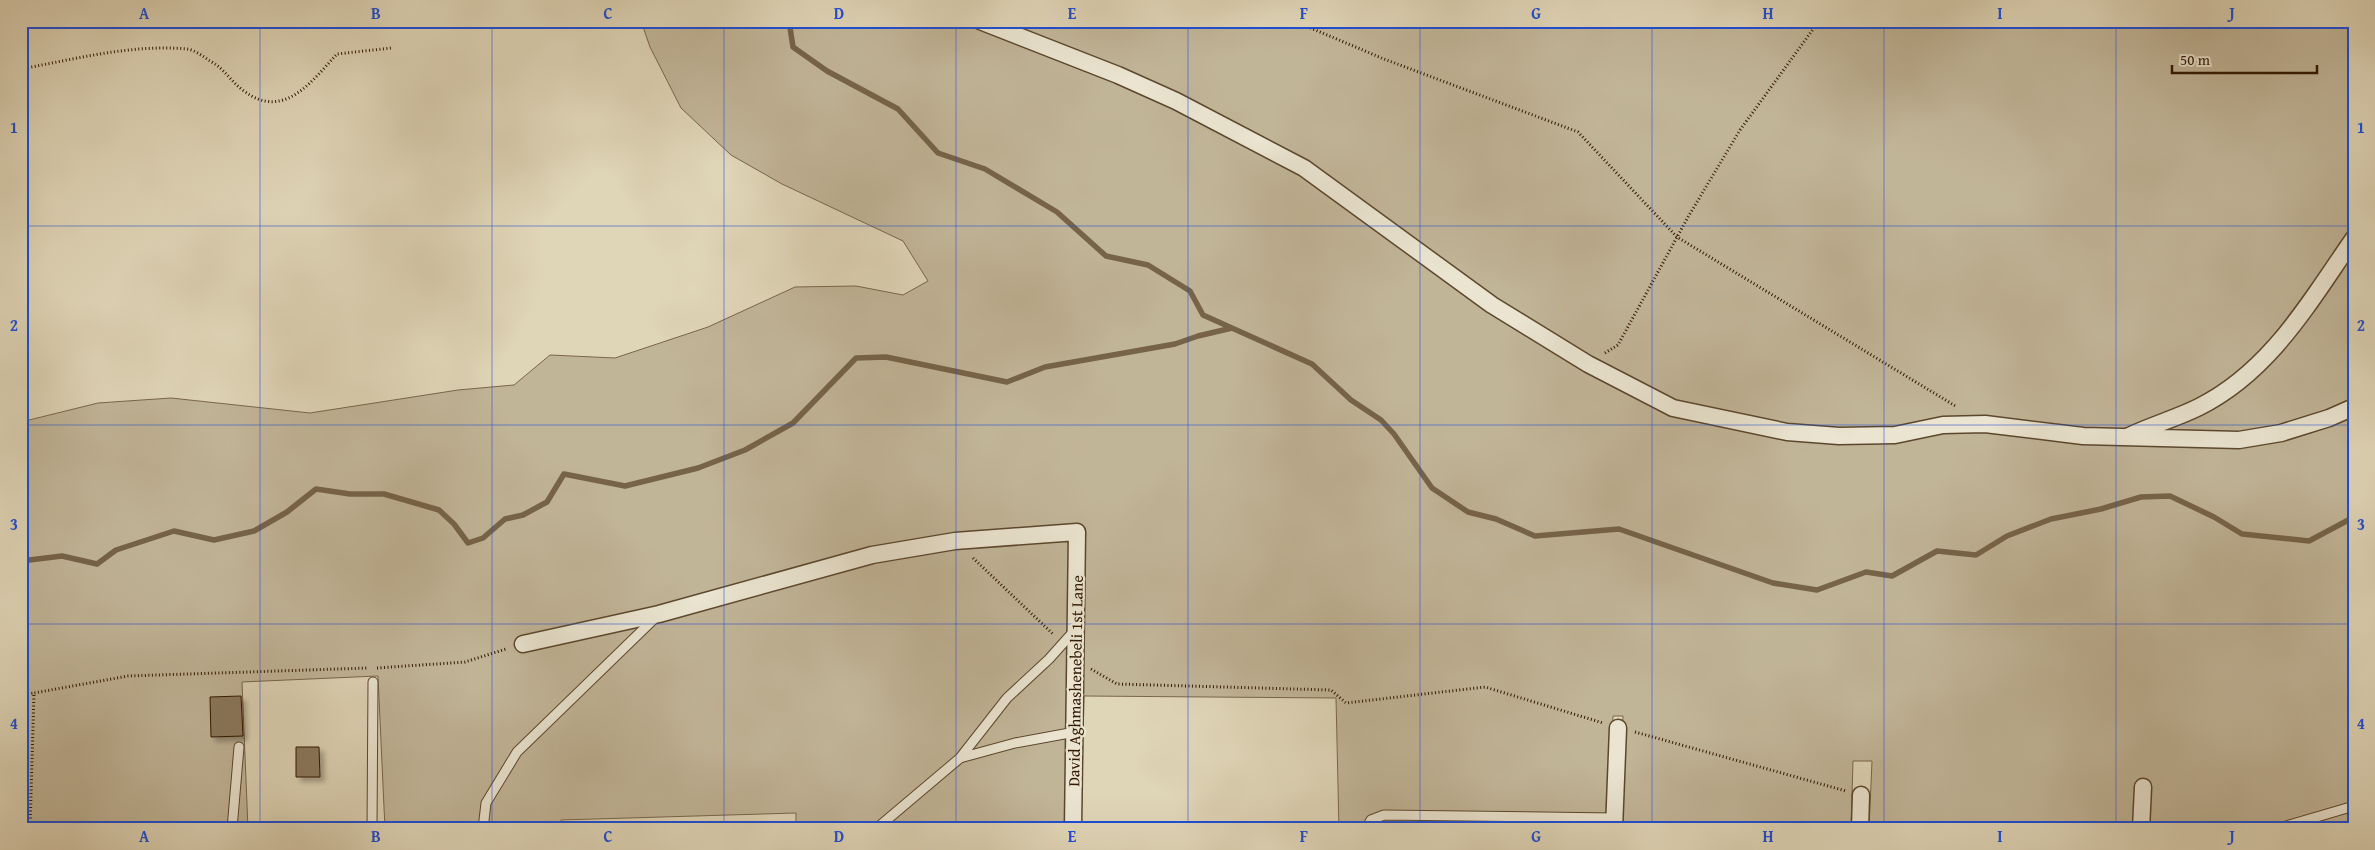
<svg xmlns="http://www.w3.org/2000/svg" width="2375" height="850" font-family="'Gentium Book Plus',serif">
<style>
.green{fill:#c1b598;stroke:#79664c}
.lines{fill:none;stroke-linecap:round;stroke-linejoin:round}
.stream{stroke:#766349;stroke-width:5.5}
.building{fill:#8b7a5f;stroke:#311800;filter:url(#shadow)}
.service-casing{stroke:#5c472e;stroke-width:11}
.minor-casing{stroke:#5c472e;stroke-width:19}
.path{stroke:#311800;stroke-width:3;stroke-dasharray:1 2.5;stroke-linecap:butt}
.service{stroke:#eae4d0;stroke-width:9}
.minor{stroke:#eae4d0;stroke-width:16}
.grid{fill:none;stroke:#1d4ed8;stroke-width:1;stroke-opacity:0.55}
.labels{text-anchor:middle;stroke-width:4.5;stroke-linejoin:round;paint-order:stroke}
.street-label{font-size:16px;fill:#311800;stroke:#eae4d0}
.neatline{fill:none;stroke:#1d4ed8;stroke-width:2}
.grid-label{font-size:16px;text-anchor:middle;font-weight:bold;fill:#1d4ed8}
</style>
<defs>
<filter id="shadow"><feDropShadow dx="4.5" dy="4.5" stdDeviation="2.5" flood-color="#0004"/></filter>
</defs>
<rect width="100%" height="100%" fill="#dfd5b7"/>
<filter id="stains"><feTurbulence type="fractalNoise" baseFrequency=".004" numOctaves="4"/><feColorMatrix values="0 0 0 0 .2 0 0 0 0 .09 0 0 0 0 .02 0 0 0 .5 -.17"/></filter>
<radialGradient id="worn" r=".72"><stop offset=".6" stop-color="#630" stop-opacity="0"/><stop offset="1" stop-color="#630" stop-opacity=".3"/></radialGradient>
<path class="green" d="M 641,21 L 2354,21 L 2354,829 L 1869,829 L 1872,761 L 1853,761 L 1851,829 L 1618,829 L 1623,716 L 1613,716 L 1607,829 L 1339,829 L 1336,698 L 1084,696 L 1081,829 L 796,829 L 796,813 L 561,820 L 561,829 L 385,829 L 378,676 L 242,682 L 248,829 L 21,829 L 21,422 L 98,403 L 171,398 L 310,413 L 458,390 L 514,385 L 550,355 L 615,358 L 708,327 L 795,287 L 856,286 L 903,295 L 928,281 L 903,241 L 782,184 L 731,155 L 681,108 L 650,47 Z"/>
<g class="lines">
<path class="stream" d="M 789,21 L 793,47 L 827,71 L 898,109 L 938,153 L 985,169 L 1057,212 L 1106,256 L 1148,265 L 1190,291 L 1203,315 L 1312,364 L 1351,400 L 1381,420 L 1394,434 L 1432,488 L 1468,512 L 1496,519 L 1535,536 L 1619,529 L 1773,583 L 1817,590 L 1866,572 L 1892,576 L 1937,551 L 1976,555 L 2007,536 L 2051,519 L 2101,509 L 2141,497 L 2170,496 L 2214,517 L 2242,534 L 2309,541 L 2354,517
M 21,561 L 62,556 L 97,564 L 116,550 L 174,531 L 214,540 L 254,531 L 287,512 L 316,489 L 350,494 L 384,494 L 439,510 L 454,524 L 468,543 L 483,538 L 505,519 L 523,515 L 547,502 L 564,474 L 625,486 L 698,468 L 745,450 L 793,423 L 856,358 L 886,357 L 1007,382 L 1045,367 L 1175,344 L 1198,336 L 1232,328"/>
</g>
<path class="building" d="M 241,696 L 243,736 L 211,737 L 210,697 Z
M 296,747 L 319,747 L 320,777 L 296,777 Z"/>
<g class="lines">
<g class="service-casing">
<path id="service" d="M 960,758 L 1015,743 L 1075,732
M 232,829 L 239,747
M 372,829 L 373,682
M 483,829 L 486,803 L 517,752 L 656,617
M 876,829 L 960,758 L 1007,698 L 1049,659 L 1075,630
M 1366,829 L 1371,820 L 1384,815 L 1614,818
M 2276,829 L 2354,806"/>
</g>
<g class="minor-casing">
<path id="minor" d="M 980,21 L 1118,75 L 1176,101 L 1304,168 L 1492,305 L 1588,364 L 1673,408 L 1787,432 L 1839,436 L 1895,435 L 1943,425 L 1985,424 L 2083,436 L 2239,440 L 2281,433 L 2329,418 L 2354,407
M 2129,436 C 2152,425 2177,418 2199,407 C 2271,371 2310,301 2354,238
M 523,644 L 659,614 L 872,555 L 955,541 L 1077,532 L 1073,829
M 1614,829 L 1618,728
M 1860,829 L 1861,795
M 2141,829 L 2143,787"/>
</g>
<path class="path" d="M 1294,21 L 1384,59 L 1578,132 L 1677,237 L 1957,407
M 21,69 C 76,59 131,44 187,49 C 195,50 204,57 210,61 C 225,69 231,82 244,91 C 284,121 312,81 337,54 L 391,48
M 1605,353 L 1618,345 L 1688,217 L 1740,130 L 1819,21
M 973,558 L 1054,635
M 377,668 L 465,662 L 506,649
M 1091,669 L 1117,684 L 1331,690 L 1346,703 L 1485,687 L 1603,723
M 21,695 L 34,693
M 1635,732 L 1846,791
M 30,829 L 34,693 L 128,676 L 368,668"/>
<use href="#service" class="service"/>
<use href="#minor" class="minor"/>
</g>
<path class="grid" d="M 260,21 L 260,829M 492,21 L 492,829M 724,21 L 724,829M 956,21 L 956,829M 1188,21 L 1188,829M 1420,21 L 1420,829M 1652,21 L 1652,829M 1884,21 L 1884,829M 2116,21 L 2116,829M 21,226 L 2354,226M 21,425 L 2354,425M 21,624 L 2354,624"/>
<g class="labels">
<g class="street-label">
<text transform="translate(1075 681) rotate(-89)" y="6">David Aghmashenebeli 1st Lane</text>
</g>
</g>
<rect width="2375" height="850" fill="none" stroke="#dfd5b7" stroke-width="55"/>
<path d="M2172 65v8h145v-8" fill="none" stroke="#311800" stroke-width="2.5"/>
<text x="2180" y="65" font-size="15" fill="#311800" stroke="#eae4d0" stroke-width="4" paint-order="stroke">50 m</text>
<rect x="28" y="28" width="2320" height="794" class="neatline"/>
<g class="grid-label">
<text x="144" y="19">A</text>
<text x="376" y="19">B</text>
<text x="608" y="19">C</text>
<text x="839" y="19">D</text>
<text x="1072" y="19">E</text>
<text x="1304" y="19">F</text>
<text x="1536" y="19">G</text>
<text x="1768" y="19">H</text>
<text x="2000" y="19">I</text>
<text x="2232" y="19">J</text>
<text x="14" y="133">1</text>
<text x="2361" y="133">1</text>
<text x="14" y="331">2</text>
<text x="2361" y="331">2</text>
<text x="14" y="530">3</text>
<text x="2361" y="530">3</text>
<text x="14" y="729">4</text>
<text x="2361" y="729">4</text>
<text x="144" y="842">A</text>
<text x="376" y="842">B</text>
<text x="608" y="842">C</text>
<text x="839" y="842">D</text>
<text x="1072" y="842">E</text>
<text x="1304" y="842">F</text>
<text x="1536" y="842">G</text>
<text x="1768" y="842">H</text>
<text x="2000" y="842">I</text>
<text x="2232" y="842">J</text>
</g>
<rect width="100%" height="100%" filter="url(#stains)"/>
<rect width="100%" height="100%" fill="url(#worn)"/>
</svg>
